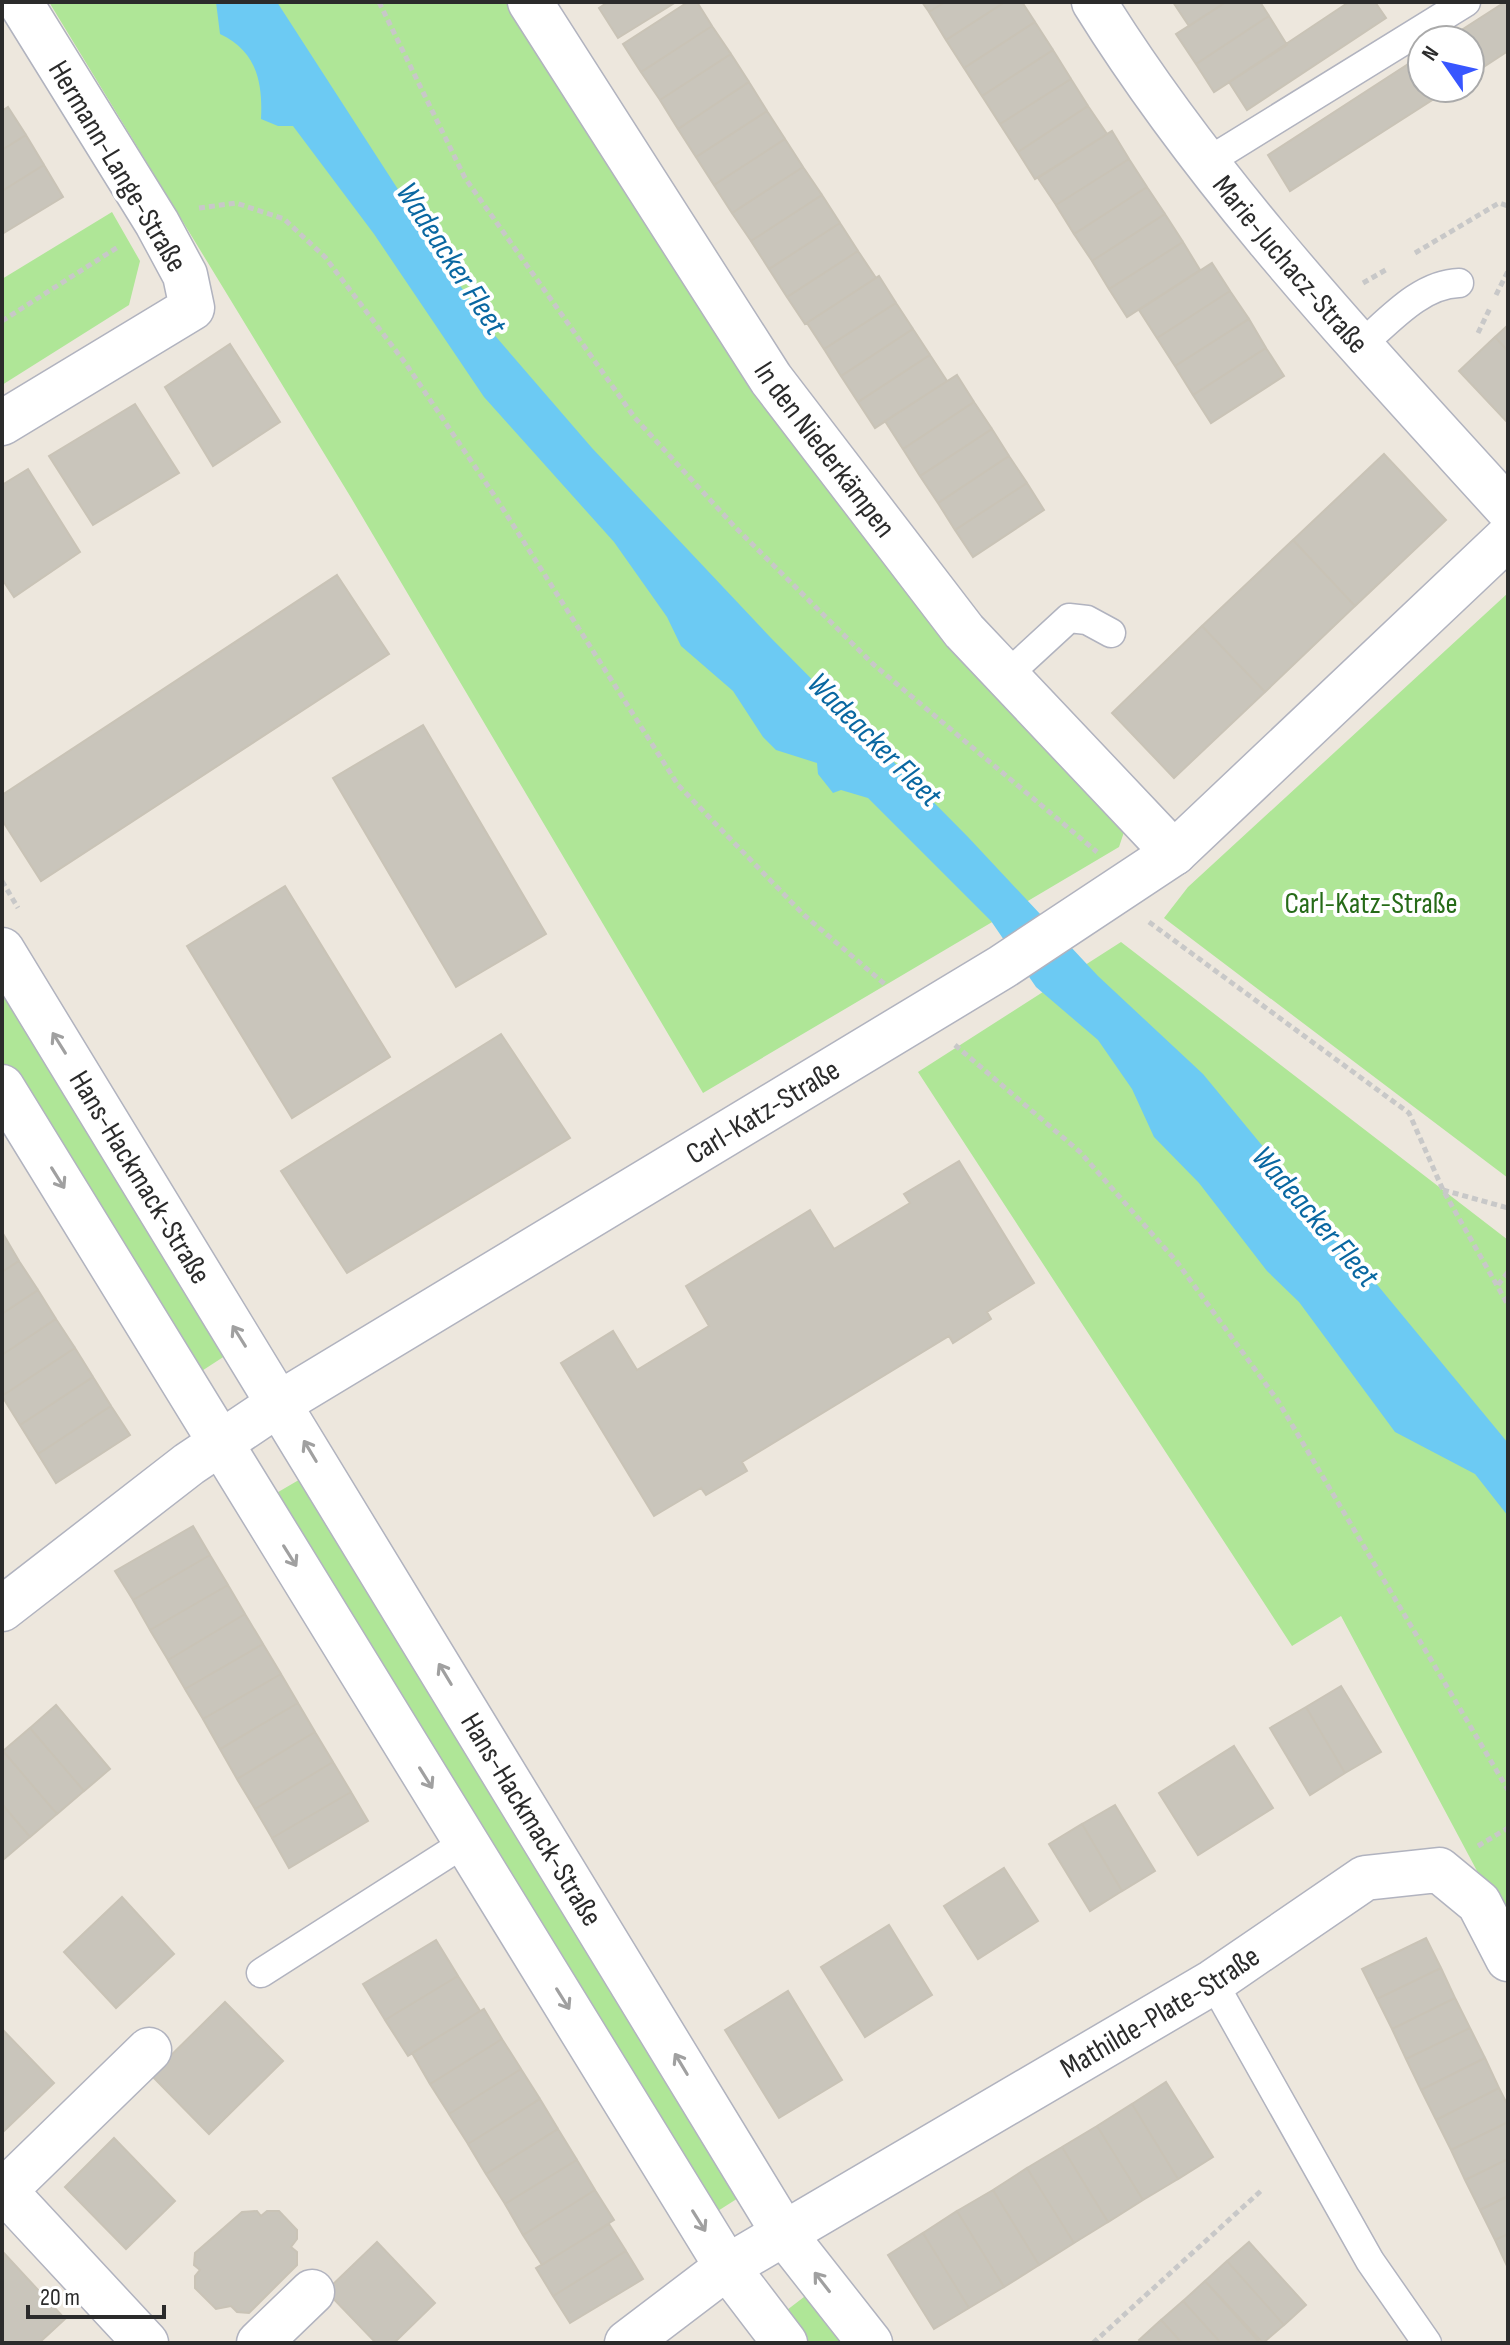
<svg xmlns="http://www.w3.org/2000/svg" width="1510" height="2345" font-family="'Sofia Sans Condensed',sans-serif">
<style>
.green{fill:#afe697}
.water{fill:#6ccaf3}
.building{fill:#c9c5bb;stroke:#c9c3b6;stroke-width:2}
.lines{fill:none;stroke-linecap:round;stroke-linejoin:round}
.service-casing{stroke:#b1b3bf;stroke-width:31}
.minor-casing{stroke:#b1b3bf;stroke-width:47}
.path{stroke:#c8c8c8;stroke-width:5;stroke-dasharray:6 4;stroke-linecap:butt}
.service{stroke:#fff;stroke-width:28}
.minor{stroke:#fff;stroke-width:44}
.oneway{stroke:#a0a0a0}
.labels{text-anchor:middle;stroke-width:8;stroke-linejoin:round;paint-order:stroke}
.street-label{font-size:30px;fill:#2b2b2b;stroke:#fff}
.park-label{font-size:30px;fill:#266b18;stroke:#fff}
.water-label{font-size:32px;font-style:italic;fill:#0967a1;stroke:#fff}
</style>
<rect width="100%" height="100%" fill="#ede7dd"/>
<path class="green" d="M 49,2 L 509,2 L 1124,832 L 1119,847 L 703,1093 L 350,496 Z
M 112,212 L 140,261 L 129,305 L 2,385 L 2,279 Z
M 1508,593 L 1508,1178 L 1164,918 L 1188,887 Z
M 1121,942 L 1508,1240 L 1508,1929 L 1341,1616 L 1292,1646 L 918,1072 Z
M 2,977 L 231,1352 L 194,1376 L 2,1064 Z
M 309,1474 L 746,2193 L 710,2216 L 268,1498 Z
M 813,2290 L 856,2343 L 798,2343 L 778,2317 Z"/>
<path class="water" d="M 216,2 L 277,2 L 485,324 L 592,448 L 771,638 L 968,837 L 1098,976 L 1203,1074 L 1508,1443 L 1508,1516 L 1475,1474 L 1395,1432 L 1299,1302 L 1267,1271 L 1199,1183 L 1154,1137 L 1132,1089 L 1098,1040 L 1036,987 L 991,921 L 868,798 L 841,790 L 833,793 L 818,774 L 817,763 L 776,750 L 763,737 L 733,691 L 681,646 L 667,617 L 614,542 L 484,397 L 374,234 L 293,126 L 278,126 L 261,119 C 263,81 256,51 220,34 Z"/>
<path class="building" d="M 608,2 L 676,2 L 618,38 L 599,8 Z
M 688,2 L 697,2 L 712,26 L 641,72 L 623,44 Z
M 922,2 L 945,2 L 929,12 Z
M 945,2 L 1005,2 L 946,40 L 929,12 Z
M 1005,2 L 1022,2 L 1035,22 L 964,68 L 946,40 Z
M 1173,2 L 1226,2 L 1189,26 Z
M 1226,2 L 1260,2 L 1269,16 L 1196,64 L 1176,34 Z
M 1349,2 L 1375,2 L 1386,18 L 1247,110 L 1229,82 Z
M 1505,2 L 1508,2 L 1508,51 L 1470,76 L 1470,40 L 1446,40 Z
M 1269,16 L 1287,45 L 1214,92 L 1196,64 Z
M 1035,22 L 1053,50 L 982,96 L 964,68 Z
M 712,26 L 731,54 L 660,100 L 641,72 Z
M 1053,50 L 1071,79 L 1000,124 L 982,96 Z
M 731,54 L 749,82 L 678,129 L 660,100 Z
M 1422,55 L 1422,88 L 1451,88 L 1290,191 L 1268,155 Z
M 1071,79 L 1088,106 L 1018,152 L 1000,124 Z
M 749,82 L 767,111 L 696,157 L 678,129 Z
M 1088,106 L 1107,134 L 1035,179 L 1018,152 Z
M 8,107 L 26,135 L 2,150 L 2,111 Z
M 767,111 L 785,139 L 714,185 L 696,157 Z
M 1112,131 L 1129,159 L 1056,205 L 1038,178 Z
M 26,135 L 44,165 L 2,191 L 2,150 Z
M 785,139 L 803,167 L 732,213 L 714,185 Z
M 1129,159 L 1147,187 L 1074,234 L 1056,205 Z
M 44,165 L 63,197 L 2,234 L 2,191 Z
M 803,167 L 822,195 L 751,241 L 732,213 Z
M 1147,187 L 1165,214 L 1092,261 L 1074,234 Z
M 822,195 L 840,223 L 769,269 L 751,241 Z
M 1165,214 L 1183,242 L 1109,289 L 1092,261 Z
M 840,223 L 858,251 L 787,297 L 769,269 Z
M 1183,242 L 1200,270 L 1127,317 L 1109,289 Z
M 858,251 L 876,278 L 805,324 L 787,297 Z
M 1212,263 L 1230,291 L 1157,338 L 1139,310 Z
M 879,276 L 896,303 L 824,349 L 807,323 Z
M 1230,291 L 1249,319 L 1175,366 L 1157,338 Z
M 896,303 L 913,329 L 841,376 L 824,349 Z
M 1249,319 L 1266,348 L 1193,395 L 1175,366 Z
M 1508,325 L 1508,351 L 1495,337 Z
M 913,329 L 930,355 L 858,402 L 841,376 Z
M 1495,337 L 1508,351 L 1508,423 L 1459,371 Z
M 230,344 L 280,422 L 213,466 L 165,387 Z
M 1266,348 L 1284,376 L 1211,423 L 1193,395 Z
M 930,355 L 947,381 L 875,428 L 858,402 Z
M 957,375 L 974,402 L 903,449 L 885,421 Z
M 974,402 L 992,429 L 920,476 L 903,449 Z
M 135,404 L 179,473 L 93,525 L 49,456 Z
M 992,429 L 1009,456 L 938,503 L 920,476 Z
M 1384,454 L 1446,520 L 1355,606 L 1293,540 Z
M 1009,456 L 1027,483 L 955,530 L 938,503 Z
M 28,469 L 80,552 L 14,597 L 2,579 L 2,485 Z
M 1027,483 L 1044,510 L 973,557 L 955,530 Z
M 1293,540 L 1355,606 L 1265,692 L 1202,626 Z
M 337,575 L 389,654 L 41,881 L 2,820 L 2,795 Z
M 1202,626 L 1265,692 L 1174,778 L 1112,713 Z
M 423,725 L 546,934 L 456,987 L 333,778 Z
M 285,886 L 390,1057 L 292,1118 L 187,946 Z
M 501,1034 L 570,1138 L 347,1273 L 281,1171 Z
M 959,1161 L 1034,1283 L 987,1312 L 991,1319 L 953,1343 L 949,1336 L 742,1462 L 747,1471 L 706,1495 L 701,1488 L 654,1516 L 561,1363 L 613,1331 L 637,1370 L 709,1326 L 686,1286 L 810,1210 L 834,1249 L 910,1203 L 904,1194 Z
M 2,1232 L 19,1261 L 2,1272 Z
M 19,1261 L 38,1290 L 2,1314 L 2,1272 Z
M 38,1290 L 56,1319 L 2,1355 L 2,1314 Z
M 56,1319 L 75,1348 L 2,1396 L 2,1355 Z
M 75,1348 L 93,1377 L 20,1425 L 2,1396 Z
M 93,1377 L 111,1406 L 38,1454 L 20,1425 Z
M 111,1406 L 130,1435 L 56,1483 L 38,1454 Z
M 193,1526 L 210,1555 L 133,1600 L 115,1571 Z
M 210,1555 L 228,1585 L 150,1630 L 133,1600 Z
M 228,1585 L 245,1614 L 168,1660 L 150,1630 Z
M 245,1614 L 263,1644 L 185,1689 L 168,1660 Z
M 263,1644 L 281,1674 L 203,1719 L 185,1689 Z
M 281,1674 L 298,1703 L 220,1749 L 203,1719 Z
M 1341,1686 L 1381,1752 L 1345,1773 L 1306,1707 Z
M 298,1703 L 315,1732 L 237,1779 L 220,1749 Z
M 56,1705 L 110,1769 L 84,1791 L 30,1728 Z
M 1306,1707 L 1345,1773 L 1310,1795 L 1270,1728 Z
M 30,1728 L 84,1791 L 57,1814 L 3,1751 Z
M 315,1732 L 333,1762 L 255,1809 L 237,1779 Z
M 1234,1746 L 1273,1808 L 1198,1855 L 1159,1793 Z
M 3,1751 L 57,1814 L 30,1837 L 2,1804 Z
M 333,1762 L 351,1792 L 272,1838 L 255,1809 Z
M 351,1792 L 368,1821 L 289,1868 L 272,1838 Z
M 2,1804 L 30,1837 L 3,1860 L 2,1859 Z
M 1115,1805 L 1155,1871 L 1122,1891 L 1082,1824 Z
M 1082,1824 L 1122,1891 L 1090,1911 L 1049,1844 Z
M 1004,1868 L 1038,1921 L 978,1959 L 944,1906 Z
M 122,1897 L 174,1954 L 116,2008 L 64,1952 Z
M 889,1925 L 932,1995 L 865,2037 L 821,1967 Z
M 1426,1938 L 1441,1968 L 1377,1999 L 1362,1969 Z
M 436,1940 L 458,1976 L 385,2020 L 363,1984 Z
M 1441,1968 L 1455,1998 L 1392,2029 L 1377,1999 Z
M 458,1976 L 480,2011 L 408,2056 L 385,2020 Z
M 788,1991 L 842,2080 L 779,2118 L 725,2030 Z
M 1455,1998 L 1470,2028 L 1406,2059 L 1392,2029 Z
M 225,2002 L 283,2061 L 209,2134 L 151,2075 Z
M 484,2009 L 502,2039 L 430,2084 L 412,2053 Z
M 1470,2028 L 1485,2058 L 1421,2090 L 1406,2059 Z
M 2,2029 L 54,2083 L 2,2133 Z
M 502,2039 L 521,2069 L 449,2114 L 430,2084 Z
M 1485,2058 L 1499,2088 L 1436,2120 L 1421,2090 Z
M 521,2069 L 540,2099 L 468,2144 L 449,2114 Z
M 1166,2082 L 1213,2157 L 1178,2179 L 1132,2104 Z
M 1499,2088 L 1508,2106 L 1508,2122 L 1451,2150 L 1436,2120 Z
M 540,2099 L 558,2129 L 486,2174 L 468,2144 Z
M 1132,2104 L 1178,2179 L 1143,2200 L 1097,2126 Z
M 1508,2122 L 1508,2159 L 1465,2180 L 1451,2150 Z
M 1097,2126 L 1143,2200 L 1108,2222 L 1062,2147 Z
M 558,2129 L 577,2160 L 505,2204 L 486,2174 Z
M 114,2138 L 175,2201 L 126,2249 L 65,2187 Z
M 1062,2147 L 1108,2222 L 1074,2243 L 1027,2168 Z
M 1508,2159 L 1508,2196 L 1480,2210 L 1465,2180 Z
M 577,2160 L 595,2190 L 523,2235 L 505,2204 Z
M 1027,2168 L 1074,2243 L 1039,2265 L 993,2190 Z
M 595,2190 L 614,2220 L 542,2265 L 523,2235 Z
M 993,2190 L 1039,2265 L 1004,2287 L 957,2211 Z
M 1508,2196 L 1508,2234 L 1495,2240 L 1480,2210 Z
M 257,2211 L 261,2216 L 267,2211 L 279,2211 L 297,2230 L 297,2239 L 291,2247 L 297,2252 L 297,2265 L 249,2313 L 237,2312 L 231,2306 L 216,2309 L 195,2288 L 195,2276 L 200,2270 L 194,2265 L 195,2253 L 242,2212 Z
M 957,2211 L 1004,2287 L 969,2308 L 923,2233 Z
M 609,2224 L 626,2251 L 553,2296 L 536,2268 Z
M 923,2233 L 969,2308 L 934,2329 L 888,2255 Z
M 1508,2234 L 1508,2268 L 1495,2240 Z
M 377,2242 L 435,2303 L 394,2343 L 376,2343 L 326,2291 Z
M 1249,2242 L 1306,2305 L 1284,2325 L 1227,2261 Z
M 2,2251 L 65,2319 L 39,2343 L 2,2343 Z
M 626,2251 L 643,2279 L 570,2323 L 553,2296 Z
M 1227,2261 L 1284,2325 L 1263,2343 L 1205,2281 Z
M 1205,2281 L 1260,2343 L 1221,2343 L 1183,2301 Z
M 1183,2301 L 1221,2343 L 1182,2343 L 1161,2320 Z
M 1161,2320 L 1182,2343 L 1142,2343 L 1139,2340 Z"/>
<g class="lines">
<g class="service-casing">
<path id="service" d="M 1207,162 L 1466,2
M 1360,346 C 1388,322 1420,284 1459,283
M 1006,676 L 1069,618 L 1087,620 L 1111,633
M 261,1973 L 466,1842
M 1213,1982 L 1370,2261 L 1427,2343"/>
</g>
<g class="minor-casing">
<g id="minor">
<path id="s1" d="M 530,2 L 771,379 L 964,631 L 1174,853"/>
<path id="s2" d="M 1094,2 C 1209,187 1362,348 1508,509"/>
<path d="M 2,423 L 192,308 L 185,275 L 157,223 L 20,2"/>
<path id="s3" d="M 2,950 L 785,2235 L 870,2343"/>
<path d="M 2,1087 L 727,2267 L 785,2343"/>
<path id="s4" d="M 2,1609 L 189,1464 L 280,1403 L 1002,967 L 1174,853 L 1508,537"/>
<path d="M 2,2188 L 146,2343"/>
<path d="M 2,2193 L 149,2050"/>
<path d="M 259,2343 L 312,2292"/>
<path id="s5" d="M 627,2343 L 727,2267 L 1213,1982 L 1365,1878 L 1439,1870 L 1479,1903 L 1508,1959"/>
</g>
</g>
<path class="path" d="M 379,2 L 465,178 L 635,418 L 735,527 L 873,664 L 1097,852
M 199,208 L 236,203 L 284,219 L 325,257 L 406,364 L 496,498 L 678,785 L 804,915 L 887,986
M 1415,253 L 1499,203 L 1508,206
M 1363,283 L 1389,268
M 1496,295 L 1508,271
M 2,321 L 118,247
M 1478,333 L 1490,308
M 2,881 L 18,908
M 1149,922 L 1409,1113 L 1443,1190 L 1508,1305
M 955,1045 L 1080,1152 L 1177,1262 L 1278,1401 L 1508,1790
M 1443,1190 L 1508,1208
M 1498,1285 L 1508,1272
M 1478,1846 L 1508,1828
M 1093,2343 L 1263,2189"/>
<use href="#service" class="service"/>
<use href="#minor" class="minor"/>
</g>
<defs><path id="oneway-shaft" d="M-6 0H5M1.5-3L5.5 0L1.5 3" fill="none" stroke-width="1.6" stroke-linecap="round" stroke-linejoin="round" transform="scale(2)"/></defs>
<g class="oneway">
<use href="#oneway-shaft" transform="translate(59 1043) rotate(-122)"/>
<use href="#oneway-shaft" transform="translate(58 1178) rotate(58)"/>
<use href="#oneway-shaft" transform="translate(239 1336) rotate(-122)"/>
<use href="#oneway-shaft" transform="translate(310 1451) rotate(-121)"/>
<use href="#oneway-shaft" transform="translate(290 1556) rotate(58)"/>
<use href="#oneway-shaft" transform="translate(445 1674) rotate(-121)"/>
<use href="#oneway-shaft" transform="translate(426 1778) rotate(58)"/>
<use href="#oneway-shaft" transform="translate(563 1999) rotate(58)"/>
<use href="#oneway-shaft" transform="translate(681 2064) rotate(-121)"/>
<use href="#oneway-shaft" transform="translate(699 2221) rotate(58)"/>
<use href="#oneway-shaft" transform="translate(822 2282) rotate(-128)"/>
</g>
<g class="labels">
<g class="street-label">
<text transform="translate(118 166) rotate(59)" y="10">Hermann-Lange-Straße</text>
<text dy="10" stroke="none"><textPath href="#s2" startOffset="328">Marie-Juchacz-Straße</textPath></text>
<text dy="10" stroke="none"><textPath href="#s1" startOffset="536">In den Niederkämpen</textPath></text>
<text dy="10" stroke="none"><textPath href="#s4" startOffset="910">Carl-Katz-Straße</textPath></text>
<text dy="10" stroke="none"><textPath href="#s3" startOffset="266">Hans-Hackmack-Straße</textPath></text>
<text dy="10" stroke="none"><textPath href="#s3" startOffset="1018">Hans-Hackmack-Straße</textPath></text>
<text dy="10" stroke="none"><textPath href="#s5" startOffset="628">Mathilde-Plate-Straße</textPath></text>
</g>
<g class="park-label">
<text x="1371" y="913">Carl-Katz-Straße</text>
</g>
<g class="water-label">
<text transform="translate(452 258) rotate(57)" y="11">Wadeacker Fleet</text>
<text transform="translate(875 739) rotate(45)" y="11">Wadeacker Fleet</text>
<text transform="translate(1316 1216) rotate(49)" y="11">Wadeacker Fleet</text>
</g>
</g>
<rect width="1510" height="2345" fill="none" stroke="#2b2b2b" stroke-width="8"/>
<g transform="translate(1446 64) rotate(304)"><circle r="38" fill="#ffffff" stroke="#aaaaaa" stroke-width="2"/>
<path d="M0-6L14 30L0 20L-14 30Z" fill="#3856ff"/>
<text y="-12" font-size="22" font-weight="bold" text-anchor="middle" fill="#2b2b2b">N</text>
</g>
<path d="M28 2305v12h136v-12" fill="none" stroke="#2b2b2b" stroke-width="4"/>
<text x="40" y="2305" font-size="24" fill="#2b2b2b" stroke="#ffffff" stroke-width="6" paint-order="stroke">20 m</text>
</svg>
